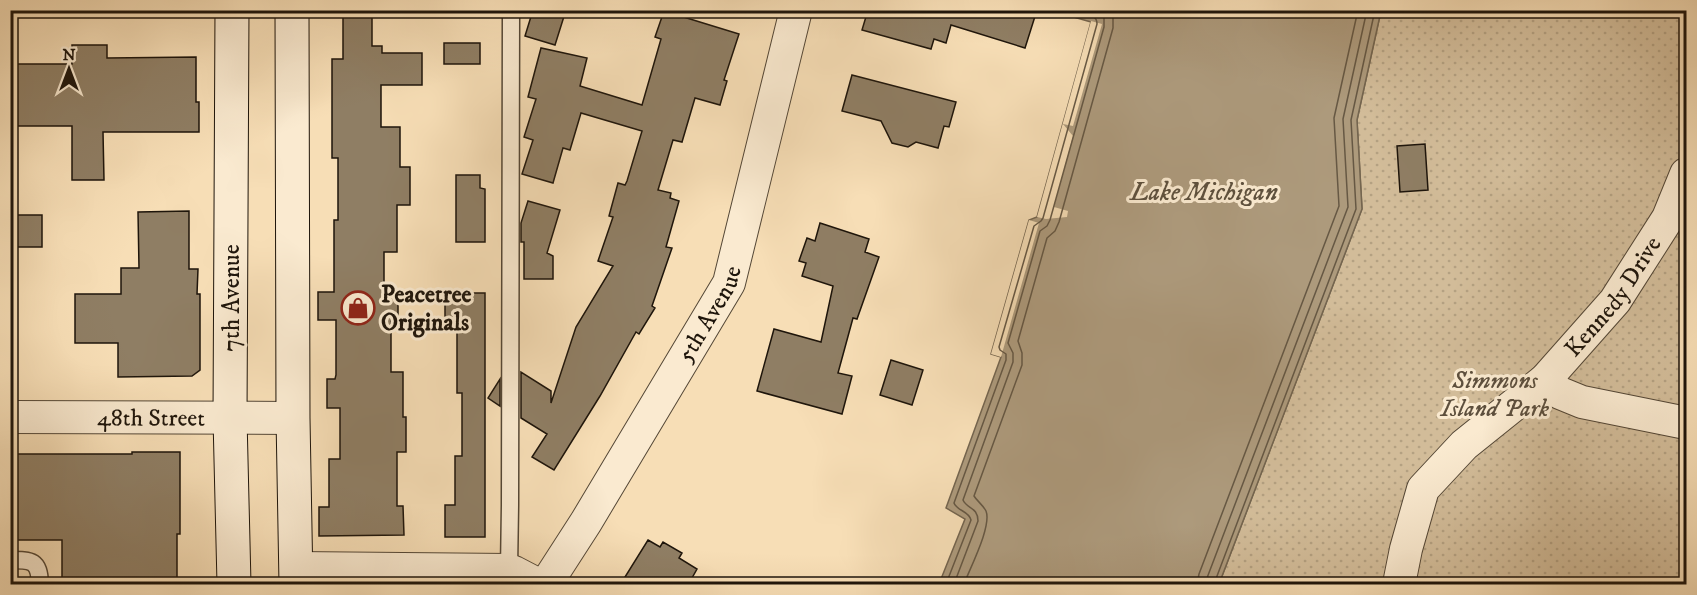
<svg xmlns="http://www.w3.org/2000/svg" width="1697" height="595" font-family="'IM FELL DW Pica',serif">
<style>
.park{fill:url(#park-dots);stroke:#786852;stroke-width:1.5}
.water{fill:#ad9a7c;stroke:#74654f;stroke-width:1.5}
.pier{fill:#f7deb6}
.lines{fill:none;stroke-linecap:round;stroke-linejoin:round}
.shore{stroke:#665844;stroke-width:1.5}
.building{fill:#8f7e64;stroke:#1e150b;stroke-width:1.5}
.lane-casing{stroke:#544736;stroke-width:19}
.street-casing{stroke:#544736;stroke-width:34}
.secondary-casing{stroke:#1e150b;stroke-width:35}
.lane{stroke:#faead0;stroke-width:16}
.street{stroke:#faead0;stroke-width:32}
.secondary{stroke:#faead0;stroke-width:33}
.labels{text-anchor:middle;stroke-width:6;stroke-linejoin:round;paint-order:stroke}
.poi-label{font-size:24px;font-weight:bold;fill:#1e150b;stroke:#faead0;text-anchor:start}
.street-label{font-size:24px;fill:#1e150b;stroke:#faead0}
.park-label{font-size:24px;font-style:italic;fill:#5d4f3d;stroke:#faead0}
.water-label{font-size:26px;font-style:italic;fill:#5e513e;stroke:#faead0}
</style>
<defs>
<pattern id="park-dots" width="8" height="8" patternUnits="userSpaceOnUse" patternTransform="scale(1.5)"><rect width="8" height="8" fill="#d2bc99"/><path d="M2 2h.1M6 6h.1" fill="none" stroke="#b4a182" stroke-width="1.8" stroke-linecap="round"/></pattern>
</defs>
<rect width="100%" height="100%" fill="#f7deb6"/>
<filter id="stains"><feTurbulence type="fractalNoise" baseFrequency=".00333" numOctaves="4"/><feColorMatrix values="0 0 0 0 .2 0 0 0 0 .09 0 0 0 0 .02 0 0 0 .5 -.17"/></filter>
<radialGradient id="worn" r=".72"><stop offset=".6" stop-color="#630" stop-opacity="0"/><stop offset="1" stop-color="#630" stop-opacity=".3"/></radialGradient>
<path class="park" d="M 1381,11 L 1686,11 L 1686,584 L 1219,584 L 1362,209 L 1357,120 Z"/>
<path class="water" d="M 1072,11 L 1381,11 L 1357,120 L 1362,209 L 1219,584 L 939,584 L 965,519 L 946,508 L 1001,357 L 991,354 L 1029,220 L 1037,217 L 1091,22 L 1070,16 Z"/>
<path class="pier" d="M 1091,21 L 1102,24 L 1073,126 L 1063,124 L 1073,136 L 1054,207 L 1068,211 L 1067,217 L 1046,219 L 1037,217 Z
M 1029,220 L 1039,223 L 1001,357 L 991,354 Z"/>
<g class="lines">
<path class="shore" d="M 946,584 L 971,520 C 969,511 957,511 954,503 L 1006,360 L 1006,354 L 1000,350 L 999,347 L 1034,226 L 1041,221 L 1043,218 L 1097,24 C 1097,13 1085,15 1077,10
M 954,584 L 978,521 C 978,507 967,509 963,500 L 1013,362 L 1013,353 L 1008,343 L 1040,231 L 1047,226 L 1050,220 L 1104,27 L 1104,17 L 1099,10
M 964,584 C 970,568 992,526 986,511 C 983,505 977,501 974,496 L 1022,365 L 1022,353 L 1018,341 L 1047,238 L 1055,231 L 1059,222 L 1113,28 L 1113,18 L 1110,10
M 1197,584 L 1199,574 L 1339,206 L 1334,118 L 1358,10
M 1206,584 L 1207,578 L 1348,207 L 1343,119 L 1367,10
M 1214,584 L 1356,209 L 1351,120 L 1375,10"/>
</g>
<path class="building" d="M 343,10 L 372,10 L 372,46 L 382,46 L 382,53 L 422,53 L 422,85 L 381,85 L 381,127 L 400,127 L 400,167 L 410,167 L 410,205 L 397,205 L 397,252 L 384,252 L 384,295 L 398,295 L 398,320 L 391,320 L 391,372 L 403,372 L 403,417 L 406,417 L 406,452 L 397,452 L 397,506 L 403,506 L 404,535 L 319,536 L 319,507 L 329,507 L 329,459 L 340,459 L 340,408 L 327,408 L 327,379 L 335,379 L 336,375 L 336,320 L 318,320 L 318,292 L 334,292 L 334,220 L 338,220 L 338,158 L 332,158 L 332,59 L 343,59 Z
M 533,10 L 566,10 L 555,45 L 525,36 Z
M 868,10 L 1037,10 L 1025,48 L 951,25 L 946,43 L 934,39 L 931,49 L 862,30 Z
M 664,11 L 739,34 L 724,80 L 727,81 L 720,105 L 695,98 L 682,142 L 673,140 L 658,190 L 671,193 L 670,198 L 679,201 L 666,247 L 672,248 L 652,306 L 655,308 L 639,334 L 636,332 L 600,396 L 554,470 L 532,457 L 547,434 L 521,418 L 521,372 L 551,391 L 551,403 L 576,327 L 613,266 L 598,261 L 613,217 L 609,216 L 618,183 L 625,185 L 627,181 L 642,131 L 581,113 L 570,150 L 563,148 L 553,183 L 522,174 L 533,140 L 524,137 L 536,99 L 528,97 L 541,48 L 587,58 L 580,86 L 642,105 L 661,39 L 655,37 Z
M 444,43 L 480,43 L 480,64 L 444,64 Z
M 72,45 L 107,45 L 107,58 L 196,57 L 196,102 L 199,102 L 199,132 L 103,132 L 104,180 L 72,180 L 72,126 L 10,126 L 10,64 L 72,64 Z
M 852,75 L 956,102 L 949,127 L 944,126 L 938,148 L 916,142 L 908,147 L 892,143 L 881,121 L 842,111 Z
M 1425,144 L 1428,190 L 1400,192 L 1397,146 Z
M 456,175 L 480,175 L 480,188 L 485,189 L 485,242 L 456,242 Z
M 528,201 L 560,210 L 547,253 L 553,256 L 553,279 L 524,279 L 524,242 L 521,242 L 521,223 Z
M 189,211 L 189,269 L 198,269 L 197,294 L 200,294 L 200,370 L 192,376 L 118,377 L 118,343 L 75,343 L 75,294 L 121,294 L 121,268 L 139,268 L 138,212 Z
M 10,215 L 42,215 L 42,247 L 10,247 Z
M 820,223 L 869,239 L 865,252 L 879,257 L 857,319 L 853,318 L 838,373 L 852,376 L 842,414 L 757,391 L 774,329 L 821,342 L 833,286 L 802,276 L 806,263 L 799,261 L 807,238 L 815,241 Z
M 460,293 L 485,293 L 485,537 L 445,537 L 445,505 L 455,505 L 455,456 L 462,456 L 462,393 L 457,393 L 457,321 L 445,321 L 445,295 L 460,295 Z
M 891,360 L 923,370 L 912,405 L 880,395 Z
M 500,379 L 500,406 L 488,398 Z
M 132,452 L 180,452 L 180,534 L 177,534 L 177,585 L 62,585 L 62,540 L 16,540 L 16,525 L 10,525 L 10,454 L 132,454 Z
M 648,540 L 660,547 L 663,542 L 682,553 L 679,558 L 697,569 L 688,585 L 620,585 Z"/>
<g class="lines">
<g class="lane-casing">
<path id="lane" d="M 10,560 C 32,560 39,560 40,584
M 509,570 L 510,505 L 511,10"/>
</g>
<g class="street-casing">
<g id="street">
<path d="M 1545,380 L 1560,393 L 1582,402 L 1686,423"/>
<path id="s1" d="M 10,417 L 293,418"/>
<path d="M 296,568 L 509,570 L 514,572 L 537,584"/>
<path id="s2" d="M 546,584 L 586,522 L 729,283 L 796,10"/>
<path id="s3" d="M 1399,584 L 1406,549 L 1423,489 L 1464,445 L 1545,380 L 1615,301 L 1668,218 L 1686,174"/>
</g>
</g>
<g class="secondary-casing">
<path id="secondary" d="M 232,10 L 230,418 L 234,584
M 292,10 L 293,418 L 296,584"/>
</g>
<use href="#lane" class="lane"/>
<use href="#street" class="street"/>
<use href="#secondary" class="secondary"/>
</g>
<defs>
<g id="shop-ring" transform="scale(1.725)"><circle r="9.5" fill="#faead0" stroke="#8f2418" stroke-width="1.5"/><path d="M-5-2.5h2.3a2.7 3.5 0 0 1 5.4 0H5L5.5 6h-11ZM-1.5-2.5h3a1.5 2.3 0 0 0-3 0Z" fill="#8f2418"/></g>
</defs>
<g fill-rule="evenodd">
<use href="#shop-ring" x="358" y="308"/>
</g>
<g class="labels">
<g class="poi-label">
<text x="381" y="302">Peacetree<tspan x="381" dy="28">Originals</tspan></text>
</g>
<g class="street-label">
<text dy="8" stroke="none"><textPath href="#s3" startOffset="370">Kennedy Drive</textPath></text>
<text transform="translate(231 298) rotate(-90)" y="8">7th Avenue</text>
<text dy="8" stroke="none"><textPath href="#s2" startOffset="316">5th Avenue</textPath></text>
<text dy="8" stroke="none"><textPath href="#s1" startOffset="141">48th Street</textPath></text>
</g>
<g class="park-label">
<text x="1495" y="388">Simmons<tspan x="1495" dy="28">Island Park</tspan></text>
</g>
<g class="water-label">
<text x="1204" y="200">Lake Michigan</text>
</g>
</g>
<rect width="1697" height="595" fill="none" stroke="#f7deb6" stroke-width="36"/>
<rect x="12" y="12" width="1673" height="571" fill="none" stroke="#1e150b" stroke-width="3"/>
<rect x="18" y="18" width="1661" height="559" fill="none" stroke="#1e150b" stroke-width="1.5"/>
<g transform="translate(69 69)" stroke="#faead0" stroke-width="4.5" paint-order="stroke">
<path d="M0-4.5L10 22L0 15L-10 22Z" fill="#1e150b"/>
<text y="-9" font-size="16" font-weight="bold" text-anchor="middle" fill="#1e150b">N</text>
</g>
<rect width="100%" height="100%" filter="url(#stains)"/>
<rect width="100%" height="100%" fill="url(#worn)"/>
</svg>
